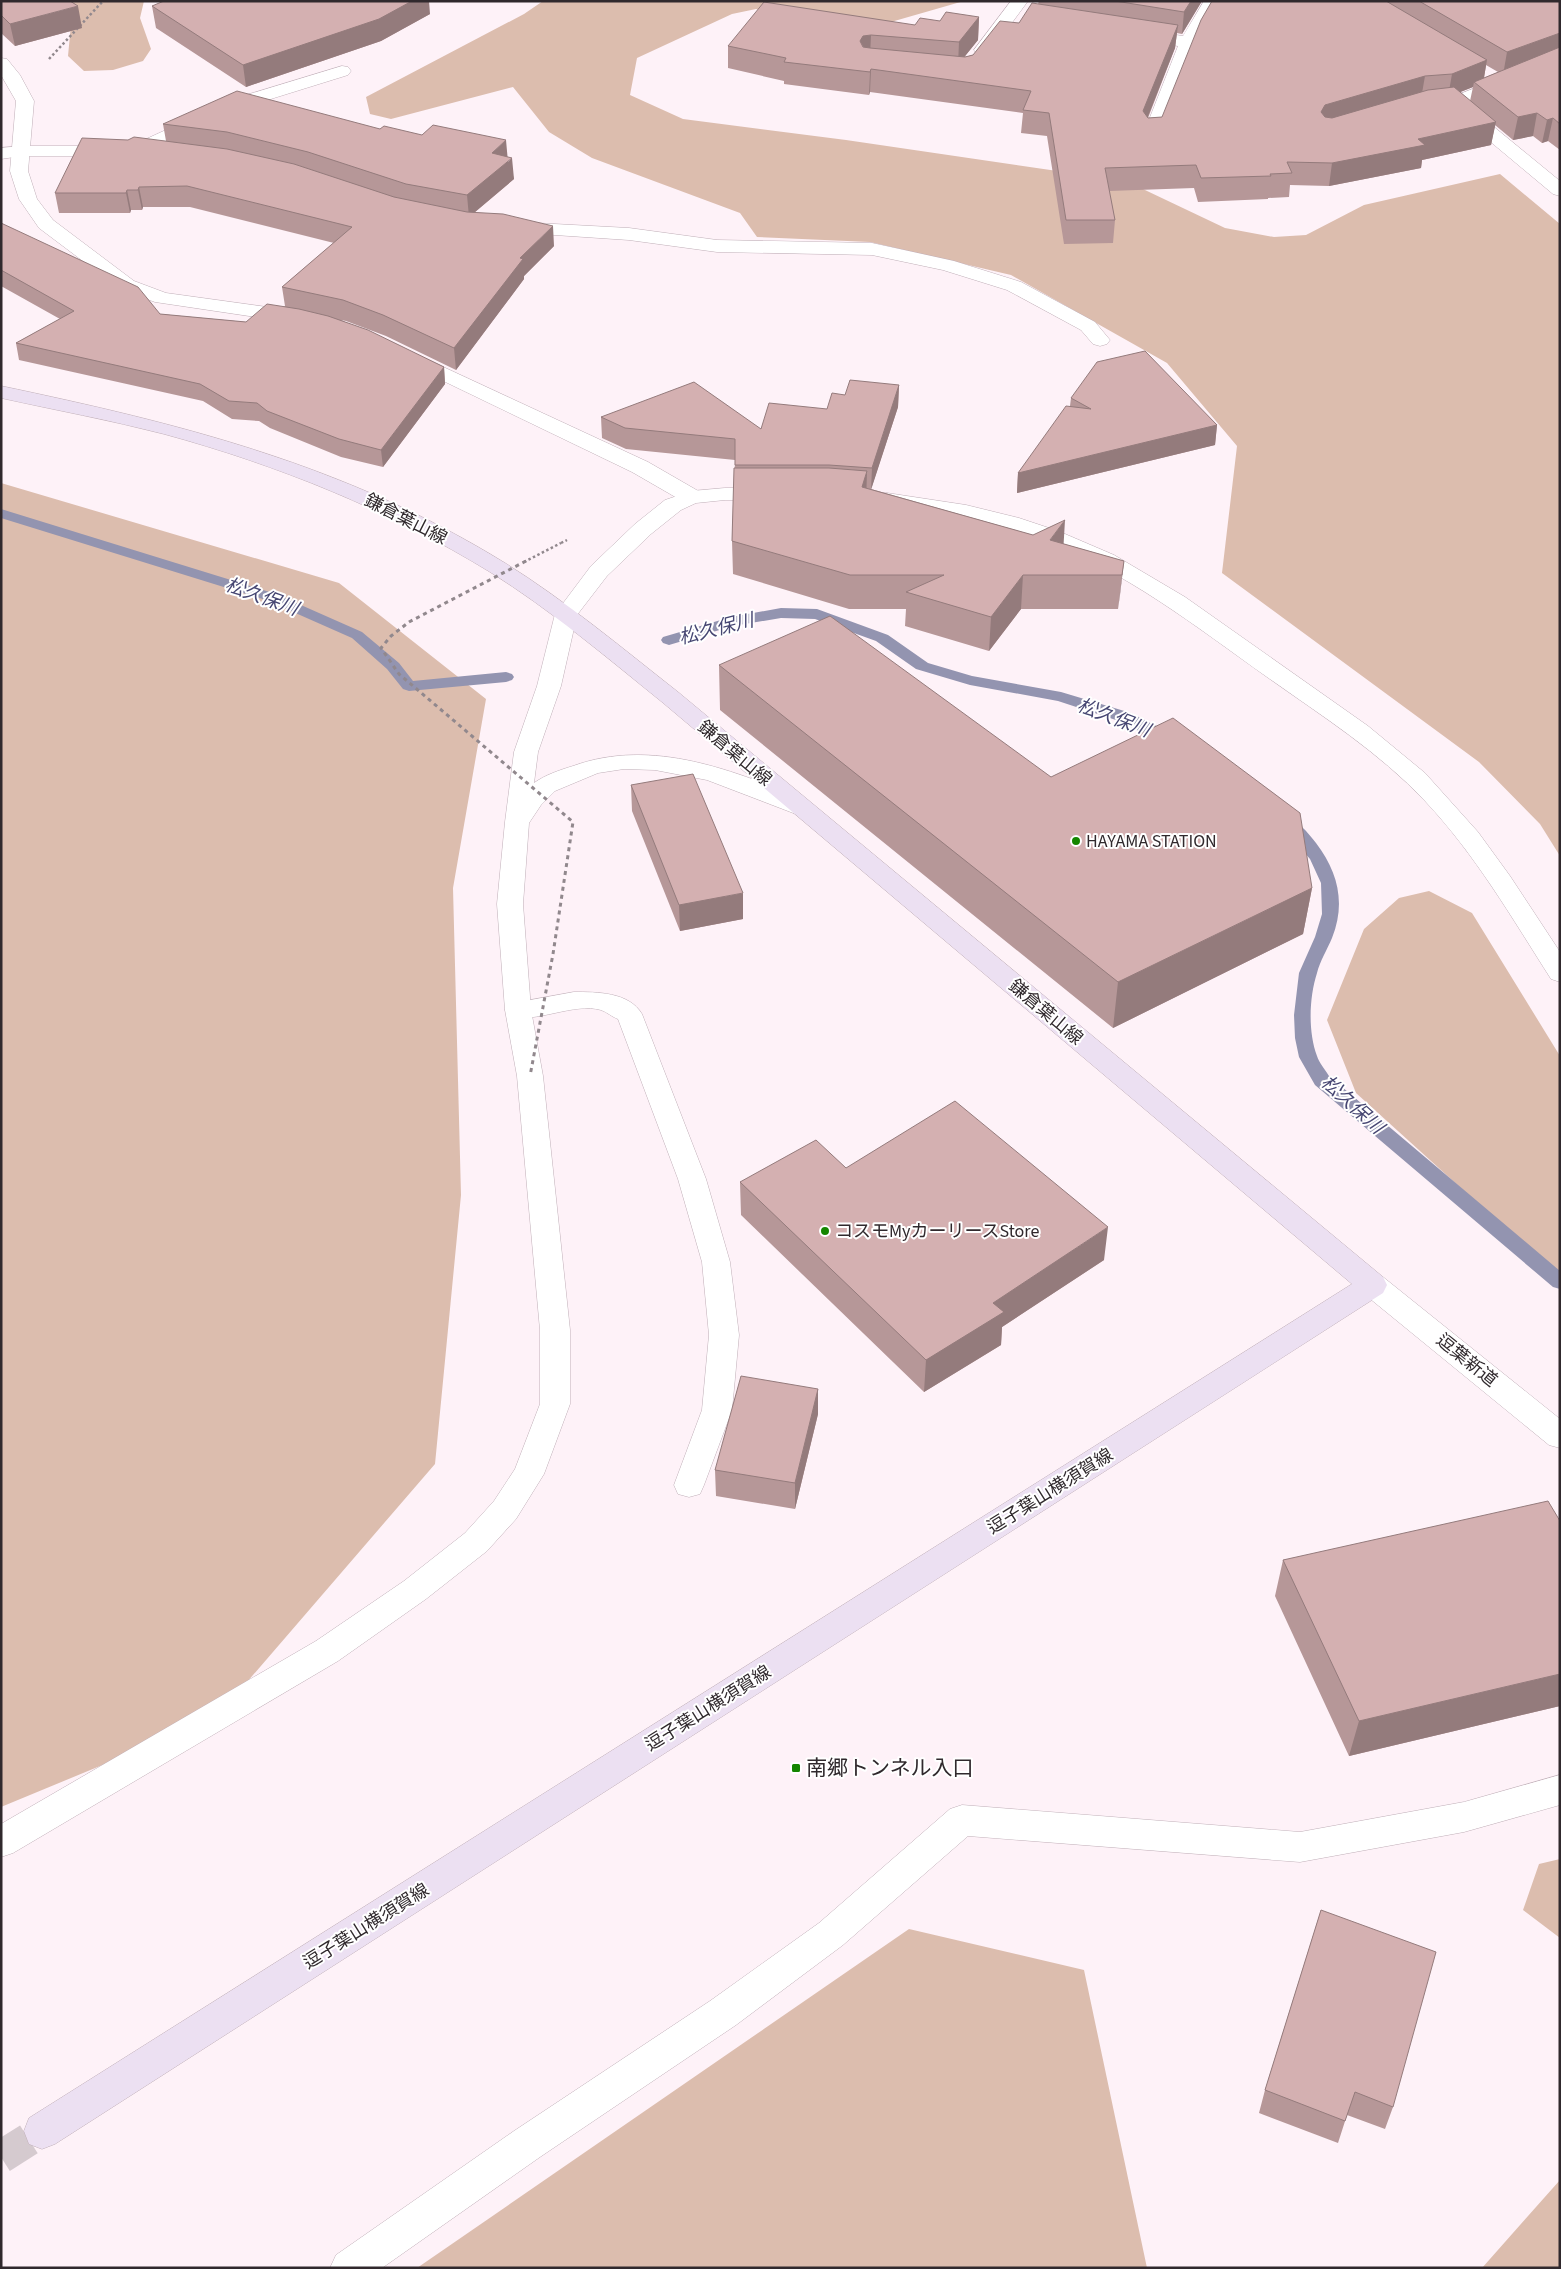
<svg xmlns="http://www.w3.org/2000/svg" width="1561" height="2269" font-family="'Source Sans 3','Noto Sans JP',sans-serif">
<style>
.forest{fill:#dcbdae}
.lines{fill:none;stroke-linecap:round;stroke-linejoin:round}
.stream{fill:#9394b0;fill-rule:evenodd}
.secondary-tunnel{stroke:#d5cacf;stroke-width:33;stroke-dasharray:33 17;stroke-linecap:butt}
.service-casing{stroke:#c0afb8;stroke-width:1}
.minor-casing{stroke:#c0afb8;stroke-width:1}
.tertiary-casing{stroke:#c0afb8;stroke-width:1}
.secondary-casing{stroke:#c0afb8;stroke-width:1}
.path{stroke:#91888d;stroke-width:2.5;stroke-dasharray:2.5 2.5;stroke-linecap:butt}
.service{fill:#fff;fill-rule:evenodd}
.minor{fill:#fff;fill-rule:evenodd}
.tertiary{fill:#fff;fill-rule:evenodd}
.secondary{fill:#ece0f2;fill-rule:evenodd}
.path-bridge-far1{stroke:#91888d;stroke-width:2.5;stroke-dasharray:2.5 2.5;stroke-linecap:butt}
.path-bridge{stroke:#91888d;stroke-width:3;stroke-dasharray:4 4;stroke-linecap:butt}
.wall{fill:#b69798;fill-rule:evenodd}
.shaded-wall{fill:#947b7c}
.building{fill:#d4b0b1;stroke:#947b7c}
.poi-dot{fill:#148600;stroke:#fff;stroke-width:2}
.labels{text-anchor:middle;stroke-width:4;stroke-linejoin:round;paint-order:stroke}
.street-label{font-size:18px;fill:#30292d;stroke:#fff}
.poi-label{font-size:18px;fill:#30292d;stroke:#fff;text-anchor:start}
.water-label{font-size:19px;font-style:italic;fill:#464672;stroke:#fff}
.near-poi-label{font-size:21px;fill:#30292d;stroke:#fff;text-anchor:start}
</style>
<rect width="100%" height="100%" fill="#fef2f8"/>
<path class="forest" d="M 71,1 L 144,1 L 140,18 L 151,49 L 143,61 L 113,70 L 84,71 L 68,56 L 73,4 Z
M 543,1 L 964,1 L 877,26 L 835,27 L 756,9 L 732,14 L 637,58 L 630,95 L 683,119 L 846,140 L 1126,181 L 1225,228 L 1274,237 L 1306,235 L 1364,205 L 1500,174 L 1560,224 L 1560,856 L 1540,824 L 1479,762 L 1222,573 L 1237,446 L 1167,363 L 1011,275 L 870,242 L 757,237 L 740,213 L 592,158 L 549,132 L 513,87 L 391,119 L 370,114 L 366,97 L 524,14 Z
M 1,483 L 339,583 L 486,699 L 453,888 L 461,1195 L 435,1464 L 216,1718 L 1,1807 Z
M 1429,891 L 1472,913 L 1560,1056 L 1560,1273 L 1484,1209 L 1356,1093 L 1327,1020 L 1364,929 L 1399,898 Z
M 1560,1859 L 1560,1938 L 1523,1910 L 1539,1864 Z
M 909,1929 L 1084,1970 L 1147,2268 L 417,2268 Z
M 1560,2180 L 1560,2268 L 1482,2268 Z"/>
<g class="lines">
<path class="stream" d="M 1,509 L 276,594 L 362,632 L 399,663 L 413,681 L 506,672 L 512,674 L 514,677 L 512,680 L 506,682 L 409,691 L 403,689 L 387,669 L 352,638 L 266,600 L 1,518 Z
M 781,608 L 817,609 L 888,635 L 928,663 L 972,676 L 1061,692 L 1131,713 L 1166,731 L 1178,743 L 1176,747 L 1164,747 L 1154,739 L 1119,721 L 1058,701 L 970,685 L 916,669 L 876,641 L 815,619 L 781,618 L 733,626 L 669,645 L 663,643 L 661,640 L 663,637 L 731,617 Z
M 1285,816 C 1297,819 1308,833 1316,843 C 1338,872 1346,903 1332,938 C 1327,950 1320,961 1317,973 C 1309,998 1308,1032 1317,1056 C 1319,1063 1325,1069 1329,1076 L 1560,1271 L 1560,1289 L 1553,1287 L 1315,1085 L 1299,1057 L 1295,1038 L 1294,1015 L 1299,973 L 1315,937 L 1322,914 L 1321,883 L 1310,859 L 1277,821 L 1279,817 Z"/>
<path class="secondary-tunnel" d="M 1,2157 L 42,2131"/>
<g class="service-casing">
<path id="service" d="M 1204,1 L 1221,1 L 1197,42 L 1161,135 L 1158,139 L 1152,140 L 1146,139 L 1143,135 L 1178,46 L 1135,39 L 1132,35 L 1135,31 L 1141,30 L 1183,36 Z
M 342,66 L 348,67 L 351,71 L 348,75 L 245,107 L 143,154 L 137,155 L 131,154 L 128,150 L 131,146 L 233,99 Z
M 21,146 L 113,146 L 119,147 L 122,151 L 119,155 L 113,156 L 21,156 L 1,159 L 1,148 Z
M 517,222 L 629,228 L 717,240 L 872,243 L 954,261 L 1021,282 L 1095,322 L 1110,340 L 1107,344 L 1100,346 L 1093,344 L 1081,330 L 1007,290 L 943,270 L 872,255 L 717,252 L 629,240 L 510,232 L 508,228 L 510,224 Z"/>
</g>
<g class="minor-casing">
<path id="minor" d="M 1011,1 L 1028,1 L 989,54 L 977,54 L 974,50 Z
M 1560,55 L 1560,66 L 1466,104 L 1560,181 L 1560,196 L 1553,194 L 1444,103 L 1447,99 Z
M 1,58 L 7,59 L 20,75 L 34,101 L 28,171 L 37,199 L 53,220 L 134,281 L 166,293 L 296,311 L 303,313 L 306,317 L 303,321 L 296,323 L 155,302 L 120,289 L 39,228 L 19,199 L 10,171 L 16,101 L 1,75 Z
M 411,352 L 648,462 L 700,492 L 703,497 L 700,502 L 692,503 L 684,502 L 632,472 L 404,362 L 401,358 L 404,354 Z
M 574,992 C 597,992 629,992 642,1014 L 706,1179 L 730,1262 L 739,1335 L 732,1410 L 704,1485 L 700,1494 L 689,1497 L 678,1494 L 674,1485 L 702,1410 L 709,1335 L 702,1262 L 678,1179 L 618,1019 C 612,1017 607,1012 601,1010 C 574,1002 536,1024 509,1016 L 505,1010 L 509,1004 Z
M 1560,1775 L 1560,1805 L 1464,1832 L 1300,1862 L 968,1836 L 843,1945 L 736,2025 L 540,2157 L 382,2268 L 330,2268 L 336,2255 L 514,2131 L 710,2001 L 819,1923 L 950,1809 L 962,1805 L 1300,1832 L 1464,1802 Z"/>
</g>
<g class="tertiary-casing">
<path id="tertiary" d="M 725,488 L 772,488 L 780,489 L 783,494 L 780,499 L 772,500 L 725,500 L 696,503 L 681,510 L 651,534 L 607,576 L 577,615 L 561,686 L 538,752 L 534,783 C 545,775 560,770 573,766 C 653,737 735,771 810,802 L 813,808 L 810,814 L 801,816 L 707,780 L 655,770 L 624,769 L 598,773 L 555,791 L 541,805 L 529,823 L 523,904 L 531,1010 L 543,1076 L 570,1330 L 570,1404 L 544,1474 L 516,1519 L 487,1551 L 426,1599 L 338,1661 L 13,1853 L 1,1857 L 1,1824 L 316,1641 L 404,1581 L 465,1533 L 494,1501 L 515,1469 L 540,1404 L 540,1330 L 517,1076 L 505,1010 L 497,904 L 505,822 L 514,752 L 537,686 L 555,614 L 591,566 L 635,524 L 665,500 L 692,491 Z
M 887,493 L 966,505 L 1019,518 L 1058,531 L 1114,555 L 1185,597 L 1368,726 L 1425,773 L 1478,832 L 1510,876 L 1560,952 L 1560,982 L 1551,979 C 1512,918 1475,854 1425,801 C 1379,752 1322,716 1267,677 C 1195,626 1126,571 1042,540 C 1012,529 982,520 951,515 C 927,511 903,509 879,504 L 876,499 L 879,494 Z
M 1373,1274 L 1383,1277 L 1560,1419 L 1560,1448 L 1549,1445 L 1363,1293 L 1359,1285 L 1363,1277 Z"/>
</g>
<g class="secondary-casing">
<path id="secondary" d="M 1,386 C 182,424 346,465 505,563 C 566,601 622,648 678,692 L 1383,1277 L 1387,1285 L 1383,1293 L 55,2144 L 42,2149 L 29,2144 L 24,2131 L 29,2118 L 1352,1284 L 662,702 C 606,657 551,610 490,572 C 389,510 278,465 164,434 C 110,420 55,410 1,398 Z"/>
</g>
<path class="path" d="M 49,59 L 103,1
M 561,543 L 567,540"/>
<use href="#service" class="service"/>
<use href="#minor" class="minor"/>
<use href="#tertiary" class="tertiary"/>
<use href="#secondary" class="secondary"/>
<path class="path-bridge-far1" d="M 524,562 L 561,543"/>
<path class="path-bridge" d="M 526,561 L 409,622 L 391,636 L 381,648 L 399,674 L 573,822 L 553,954 L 530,1076"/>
</g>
<path class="wall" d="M 1,1 L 82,28 L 15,46 L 1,33 Z
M 1039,1 L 1202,1 L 1182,34 L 1177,33 L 1175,48 L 1148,118 L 1162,117 L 1388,3 L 1389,1 L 1560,1 L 1560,150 L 1548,141 L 1542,143 L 1533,136 L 1513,140 L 1495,125 L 1491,145 L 1422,160 L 1421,168 L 1329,186 L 1290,185 L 1289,197 L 1268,198 L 1268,199 L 1198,202 L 1194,188 L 1109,191 L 1115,220 L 1113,243 L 1064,244 L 1047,136 L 1021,133 L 1023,113 L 870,92 L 869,95 L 784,84 L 784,81 L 728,68 L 728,46 L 915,25 L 940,21 L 979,17 L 978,40 L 964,57 L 973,55 L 1019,23 L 1038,4 ZM 1486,65 L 1498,72 L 1484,78 ZM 1473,87 L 1470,101 L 1460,92 Z
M 152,6 L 430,14 L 381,41 L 246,87 L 156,28 Z
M 163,124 L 380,129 L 507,157 L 514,179 L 474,213 L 554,246 L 524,276 L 524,279 L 456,370 L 386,336 L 346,321 L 341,320 L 444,367 L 445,384 L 383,467 L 341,457 L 270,428 L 259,421 L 232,419 L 203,401 L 19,360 L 16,343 L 60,319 L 1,286 L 1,223 L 160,314 L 246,322 L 285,306 L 282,287 L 334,243 L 190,207 L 143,207 L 142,210 L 131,210 L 130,213 L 59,213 L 55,193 L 128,140 L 166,141 Z
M 899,385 L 898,407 L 871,489 L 1124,561 L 1118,609 L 1021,609 L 989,651 L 905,626 L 906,609 L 849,609 L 733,574 L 732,541 L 735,460 L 626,449 L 602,438 L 601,417 L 761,429 L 827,409 L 845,395 Z
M 1071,398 L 1217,425 L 1215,445 L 1017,493 L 1018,473 L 1070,406 Z
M 719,665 L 1051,777 L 1312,888 L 1303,934 L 1113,1028 L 720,710 Z
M 631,785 L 743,919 L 680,931 L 632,811 Z
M 846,1168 L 1104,1260 L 1002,1327 L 1001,1345 L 924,1392 L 741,1215 L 740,1182 Z
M 818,1389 L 818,1414 L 795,1509 L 716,1496 L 715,1470 Z
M 1560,1521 L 1560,1706 L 1349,1756 L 1275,1596 L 1283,1560 Z
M 1321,1910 L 1393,2107 L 1385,2129 L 1347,2115 L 1338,2143 L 1259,2113 L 1265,2090 Z"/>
<path class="shaded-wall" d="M 412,1 L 429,1 L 430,14 L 381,41 L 246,87 L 243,65 Z
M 1191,1 L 1202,1 L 1182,34 L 1184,12 Z
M 78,6 L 82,28 L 15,46 L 10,24 Z
M 979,17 L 978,40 L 958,65 L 959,42 Z
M 1178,25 L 1175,48 L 1141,134 L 1143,111 Z
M 1560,33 L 1560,54 L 1503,75 L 1507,52 Z
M 871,35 L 870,57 L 860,41 L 863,36 Z
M 1487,60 L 1483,83 L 1474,82 L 1473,87 L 1448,97 L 1452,74 Z
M 871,69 L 870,92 L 869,95 L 870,72 Z
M 1425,76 L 1421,99 L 1321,128 L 1321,112 L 1325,105 Z
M 1537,113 L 1533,136 L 1513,140 L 1518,117 Z
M 1553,118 L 1548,141 L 1542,143 L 1547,120 Z
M 1496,122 L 1491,145 L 1422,160 L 1421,168 L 1329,186 L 1332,163 L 1418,139 Z
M 506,140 L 508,162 L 512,158 L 514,179 L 469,217 L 467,195 L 492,153 Z
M 139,187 L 143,207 L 142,210 L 138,190 Z
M 127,190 L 131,210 L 130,213 L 126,193 Z
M 553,226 L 554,246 L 524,276 L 524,279 L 456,370 L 454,348 L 520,258 Z
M 444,367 L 445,384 L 383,467 L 381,450 Z
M 899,385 L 898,407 L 871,490 L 872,468 Z
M 1217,425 L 1215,445 L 1017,493 L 1018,473 Z
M 867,471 L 866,505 L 862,487 Z
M 1065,520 L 1063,554 L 1050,540 Z
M 1124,561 L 1120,595 L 1118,609 L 1122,575 Z
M 1023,575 L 1021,609 L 989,651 L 991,617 Z
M 1312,888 L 1303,934 L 1113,1028 L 1118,982 Z
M 743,893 L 743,919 L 680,931 L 679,905 Z
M 1108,1227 L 1104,1260 L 1002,1327 L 1001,1345 L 924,1392 L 926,1360 L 993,1303 Z
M 818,1389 L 818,1414 L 795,1509 L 795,1483 Z
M 1560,1674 L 1560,1706 L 1349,1756 L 1359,1721 Z"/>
<path class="building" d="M 1,1 L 70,1 L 78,6 L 10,24 L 1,15 Z
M 164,1 L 412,1 L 379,19 L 243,65 L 152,6 Z
M 1115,1 L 1191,1 L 1184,12 Z
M 1212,1 L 1386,1 L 1487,60 L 1452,74 L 1425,76 L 1325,105 L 1321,112 L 1325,117 L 1332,118 L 1428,90 L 1454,87 L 1496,122 L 1418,139 L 1425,145 L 1332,163 L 1287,162 L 1292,173 L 1270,174 L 1271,176 L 1201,178 L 1196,165 L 1105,168 L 1115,220 L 1066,220 L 1049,113 L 1023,110 L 1031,91 L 871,69 L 870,72 L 784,62 L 786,58 L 728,46 L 764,2 L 915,25 L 920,18 L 940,21 L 946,12 L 979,17 L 959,42 L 871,35 L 863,36 L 860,41 L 863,47 L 870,48 L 965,57 L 973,55 L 1000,21 L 1019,23 L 1032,3 L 1178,25 L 1143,111 L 1148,118 L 1162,117 L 1201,20 Z
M 1419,1 L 1560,1 L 1560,33 L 1507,52 Z
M 1560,47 L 1560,124 L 1553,118 L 1547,120 L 1537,113 L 1518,117 L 1474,82 Z
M 237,91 L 380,129 L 384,126 L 422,135 L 433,125 L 506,140 L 492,153 L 512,158 L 467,195 L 406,184 L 308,152 L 227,132 L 163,124 Z
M 134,137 L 227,149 L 294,164 L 394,197 L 467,212 L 503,214 L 553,226 L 520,258 L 523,259 L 454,348 L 383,315 L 343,300 L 282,287 L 352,227 L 187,186 L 139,187 L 138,190 L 127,190 L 126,193 L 55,193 L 82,138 L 128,140 Z
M 1,223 L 138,287 L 160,314 L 246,322 L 267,304 L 299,309 L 328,316 L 368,330 L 444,367 L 381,450 L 339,439 L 267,411 L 257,403 L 229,401 L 200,384 L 16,343 L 74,311 L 1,270 Z
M 1145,351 L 1217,425 L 1018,473 L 1066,406 L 1091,409 L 1071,398 L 1097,362 Z
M 850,380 L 899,385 L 872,468 L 829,465 L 735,465 L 735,439 L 625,428 L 601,417 L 694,382 L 761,429 L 769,403 L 827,409 L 832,393 L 845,395 Z
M 734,468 L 829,468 L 867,471 L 862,487 L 1033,535 L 1065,520 L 1050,540 L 1124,561 L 1122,575 L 1023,575 L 991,617 L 906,592 L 944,575 L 850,575 L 732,541 Z
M 830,616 L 1051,777 L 1173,718 L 1300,813 L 1312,888 L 1118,982 L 719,665 Z
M 693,774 L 743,893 L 679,905 L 631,785 Z
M 955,1101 L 1108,1227 L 993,1303 L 1004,1312 L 926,1360 L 740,1182 L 816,1140 L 846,1168 Z
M 741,1376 L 818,1389 L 795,1483 L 715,1470 Z
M 1548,1501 L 1560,1521 L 1560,1674 L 1359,1721 L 1283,1560 Z
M 1321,1910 L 1436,1952 L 1393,2107 L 1355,2092 L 1345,2121 L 1265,2090 Z"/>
<g class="poi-dot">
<circle cx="1076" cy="841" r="5"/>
<circle cx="825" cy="1231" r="5"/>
<rect x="791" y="1763" width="10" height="10" rx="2.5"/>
</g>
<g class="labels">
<g class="street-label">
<text transform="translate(406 519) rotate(27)" y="6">鎌倉葉山線</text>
<text transform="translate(735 753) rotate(40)" y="6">鎌倉葉山線</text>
<text transform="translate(1046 1012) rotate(40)" y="6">鎌倉葉山線</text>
<text transform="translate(1467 1360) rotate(39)" y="6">逗葉新道</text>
<text transform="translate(1050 1491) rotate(-32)" y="6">逗子葉山横須賀線</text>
<text transform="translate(708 1708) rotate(-32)" y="6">逗子葉山横須賀線</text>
<text transform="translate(366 1926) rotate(-32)" y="6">逗子葉山横須賀線</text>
</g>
<g class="poi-label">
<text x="1086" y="847">HAYAMA STATION</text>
<text x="835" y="1237">コスモMyカーリースStore</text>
</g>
<g class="water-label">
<text transform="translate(262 596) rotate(20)" y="7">松久保川</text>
<text transform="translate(716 628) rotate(-14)" y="7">松久保川</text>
<text transform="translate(1114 717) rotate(21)" y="7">松久保川</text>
<text transform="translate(1353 1104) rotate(42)" y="7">松久保川</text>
</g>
<g class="near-poi-label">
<text x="806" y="1775">南郷トンネル入口</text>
</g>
</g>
<rect width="1561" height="2269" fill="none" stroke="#30292d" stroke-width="5"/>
</svg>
